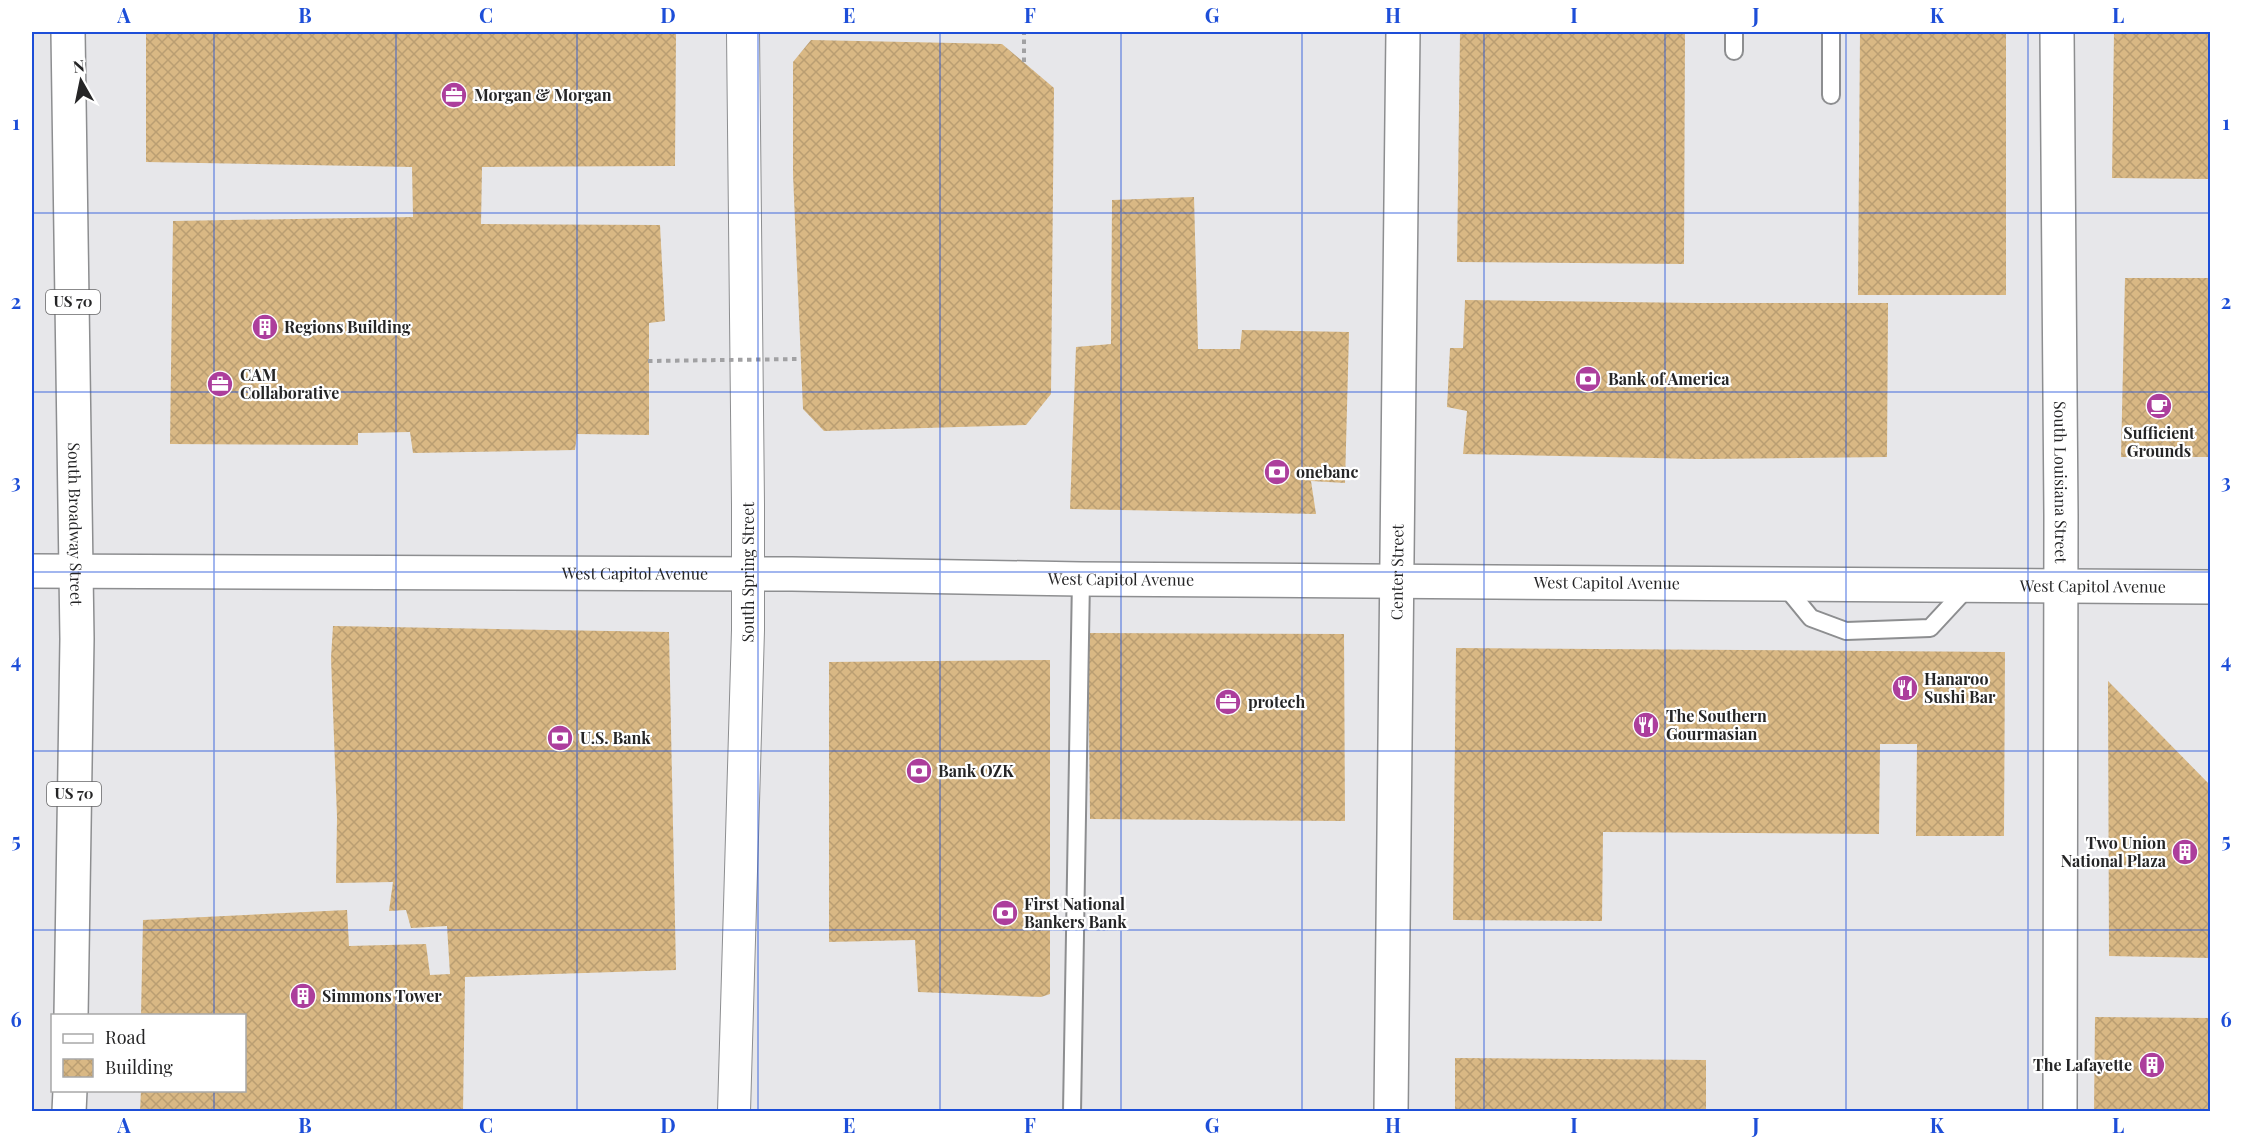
<svg xmlns="http://www.w3.org/2000/svg" width="2242" height="1143" font-family="'Playfair Display',serif">
<style>
.building{fill:url(#building-cross-hatch)}
.lines{fill:none;stroke-linecap:round;stroke-linejoin:round}
.service-casing{stroke:#8d8e90;stroke-width:20}
.minor-casing{stroke:#8d8e90;stroke-width:34}
.tertiary-casing{stroke:#8d8e90;stroke-width:36}
.secondary-casing{stroke:#8d8e90;stroke-width:36}
.primary-casing{stroke:#8d8e90;stroke-width:36}
.path{stroke:#a1a1a3;stroke-width:4;stroke-dasharray:4.5 4.5;stroke-linecap:butt}
.service{stroke:#fff;stroke-width:16}
.minor{stroke:#fff;stroke-width:32}
.tertiary{stroke:#fff;stroke-width:33}
.secondary{stroke:#fff;stroke-width:33}
.primary{stroke:#fff;stroke-width:33}
.path-bridge{stroke:#a1a1a3;stroke-width:4;stroke-dasharray:4.5 4.5;stroke-linecap:butt}
.grid{fill:none;stroke:#1d4ed8;stroke-width:1.5;stroke-opacity:0.55}
.labels{text-anchor:middle;stroke-width:4.5;stroke-linejoin:round;paint-order:stroke}
.shield{fill:#fff;stroke:#666667;stroke-width:1.5}
.shield-label{font-size:15px;font-weight:bold;fill:#252526}
.poi-label{font-size:16px;font-weight:bold;fill:#252526;stroke:#fff;text-anchor:start}
.street-label{font-size:16px;fill:#252526;stroke:#fff}
.neatline{fill:none;stroke:#1d4ed8;stroke-width:2}
.grid-label{font-size:20px;text-anchor:middle;font-weight:bold;fill:#1d4ed8}
</style>
<defs>
<pattern id="building-cross-hatch" width="8" height="8" patternUnits="userSpaceOnUse" patternTransform="scale(1.5)"><rect width="8" height="8" fill="#d9b884"/><path d="M0 0l8 8M0 8l8-8" fill="none" stroke="#ba9e72"/></pattern>
</defs>
<rect width="100%" height="100%" fill="#e7e7ea"/>
<path class="building" d="M 146,32 L 676,32 L 675,166 L 482,167 L 481,224 L 660,225 L 665,321 L 649,323 L 649,435 L 577,434 L 575,450 L 413,453 L 410,432 L 358,433 L 358,445 L 170,444 L 173,221 L 413,217 L 412,167 L 146,162 Z
M 1460,32 L 1685,32 L 1684,264 L 1457,262 Z
M 1860,32 L 2006,32 L 2006,295 L 1858,295 Z
M 2114,32 L 2210,32 L 2210,179 L 2112,178 Z
M 811,40 L 1002,44 L 1054,88 L 1051,394 L 1026,425 L 824,431 L 803,409 L 793,174 L 793,62 Z
M 1194,197 L 1198,349 L 1240,349 L 1242,330 L 1349,332 L 1345,483 L 1311,481 L 1316,514 L 1070,509 L 1076,347 L 1111,344 L 1112,200 Z
M 2125,278 L 2210,278 L 2210,457 L 2121,457 Z
M 1465,300 L 1697,303 L 1888,303 L 1887,457 L 1699,459 L 1463,454 L 1467,411 L 1447,407 L 1450,348 L 1463,348 Z
M 333,626 L 669,632 L 676,970 L 465,977 L 463,1112 L 140,1112 L 141,1090 L 244,1090 L 244,1016 L 141,1016 L 143,920 L 347,910 L 349,946 L 426,944 L 430,975 L 450,974 L 447,926 L 411,928 L 406,910 L 389,911 L 393,882 L 336,883 L 337,817 L 331,658 Z
M 1088,633 L 1344,634 L 1345,821 L 1090,819 Z
M 1456,648 L 2005,652 L 2004,836 L 1916,836 L 1917,744 L 1880,744 L 1879,834 L 1603,832 L 1602,921 L 1453,920 Z
M 1050,660 L 1050,994 L 1041,997 L 918,992 L 915,940 L 829,942 L 829,662 Z
M 2108,681 L 2210,785 L 2210,958 L 2109,956 Z
M 2095,1017 L 2210,1018 L 2210,1112 L 2094,1112 Z
M 1455,1058 L 1706,1060 L 1706,1112 L 1455,1112 Z"/>
<g class="lines">
<g class="service-casing">
<path id="service" d="M 1734,51 L 1734,32
M 1831,95 L 1831,32
M 1784,585 L 1811,618 L 1846,631 L 1930,628 L 1968,587
M 1072,1112 L 1081,579"/>
</g>
<g class="minor-casing">
<g id="minor">
<path id="s1" d="M 734,1112 L 748,630 L 748,505 L 743,32"/>
</g>
</g>
<g class="tertiary-casing">
<g id="tertiary">
<path id="s2" d="M 2057,32 L 2061,515 L 2060,1112"/>
<path id="s3" d="M 1391,1112 C 1396,751 1398,392 1403,32"/>
</g>
</g>
<g class="secondary-casing">
<g id="secondary">
<path id="s4" d="M 32,571 L 792,574 L 1081,579 L 2210,587"/>
</g>
</g>
<g class="primary-casing">
<g id="primary">
<path id="s5" d="M 68,32 L 77,639 L 71,1016"/>
<path d="M 69,1112 L 70,1090"/>
</g>
</g>
<path class="path" d="M 1024,62 L 1024,32"/>
<use href="#service" class="service"/>
<use href="#minor" class="minor"/>
<use href="#tertiary" class="tertiary"/>
<use href="#secondary" class="secondary"/>
<use href="#primary" class="primary"/>
<path class="path-bridge" d="M 648,361 L 800,359"/>
</g>
<path class="grid" d="M 214,32 L 214,1016M 396,32 L 396,1112M 577,32 L 577,1112M 758,32 L 758,1112M 940,32 L 940,1112M 1121,32 L 1121,1112M 1302,32 L 1302,1112M 1484,32 L 1484,1112M 1665,32 L 1665,1112M 1846,32 L 1846,1112M 2028,32 L 2028,1112M 32,213 L 2210,213M 32,392 L 2210,392M 32,572 L 2210,572M 32,751 L 2210,751M 32,930 L 2210,930M 214,1090 L 214,1112"/>
<defs>
<g id="office-disc" transform="scale(1.35)"><circle r="9.5" fill="#ac3e9c" stroke="#fff"/><path d="M-6-3h4V-5.5h4V-3h4V5H-6ZM-1-4.5V-3h2v-1.5ZM-6 0V1H6V0Z" fill="#fff"/></g>
<g id="building-disc" transform="scale(1.35)"><circle r="9.5" fill="#ac3e9c" stroke="#fff"/><path d="M-4-6H4V6H1V3H-1V6H-4ZM-2.5-4.3h1.7v1.8h-1.7ZM.8-4.3h1.7v1.8H.8ZM-2.5-1h1.7V.8h-1.7ZM.8-1h1.7V.8H.8Z" fill="#fff"/></g>
<g id="bank-disc" transform="scale(1.35)"><circle r="9.5" fill="#ac3e9c" stroke="#fff"/><path d="M-6-4H6V4H-6ZM0-2.3a2.3 2.3 0 1 0 0 4.6a2.3 2.3 0 1 0 0-4.6Z" fill="#fff"/></g>
<g id="cafe-disc" transform="scale(1.35)"><circle r="9.5" fill="#ac3e9c" stroke="#fff"/><path d="M-5.5-4.5H6V0H3Q3 3.5 0 3.5H-2.5Q-5.5 3.5-5.5 0ZM3-3.2v2h1.7v-2ZM-6 4.5H4V6H-6Z" fill="#fff"/></g>
<g id="restaurant-disc" transform="scale(1.35)"><circle r="9.5" fill="#ac3e9c" stroke="#fff"/><path d="M-5-6h1v4h1v-4h1v4h1v-4h1v5L-1.5 .5V6h-2V.5L-5-1ZM5-6V6H3V1.5H1.5Q1.5-4 5-6Z" fill="#fff"/></g>
</defs>
<g fill-rule="evenodd">
<use href="#office-disc" x="454" y="95"/>
<use href="#building-disc" x="265" y="327"/>
<use href="#bank-disc" x="1588" y="379"/>
<use href="#office-disc" x="220" y="384"/>
<use href="#cafe-disc" x="2159" y="406"/>
<use href="#bank-disc" x="1277" y="472"/>
<use href="#restaurant-disc" x="1905" y="688"/>
<use href="#office-disc" x="1228" y="702"/>
<use href="#restaurant-disc" x="1646" y="725"/>
<use href="#bank-disc" x="560" y="738"/>
<use href="#bank-disc" x="919" y="771"/>
<use href="#building-disc" x="2185" y="852"/>
<use href="#bank-disc" x="1005" y="913"/>
<use href="#building-disc" x="303" y="996"/>
<use href="#building-disc" x="2152" y="1065"/>
</g>
<g class="labels">
<g class="shield">
<rect x="46" y="290" width="54" height="24" rx="4.5"/>
<rect x="47" y="782" width="54" height="24" rx="4.5"/>
</g>
<g class="shield-label">
<text x="73" y="307">US 70</text>
<text x="74" y="799">US 70</text>
</g>
<g class="poi-label">
<text x="474" y="101">Morgan &amp; Morgan</text>
<text x="284" y="333">Regions Building</text>
<text x="240" y="381">CAM<tspan x="240" dy="18">Collaborative</tspan></text>
<text x="1608" y="385">Bank of America</text>
<text x="2159" y="439" text-anchor="middle">Sufficient<tspan x="2159" dy="18">Grounds</tspan></text>
<text x="1296" y="478">onebanc</text>
<text x="1924" y="685">Hanaroo<tspan x="1924" dy="18">Sushi Bar</tspan></text>
<text x="1248" y="708">protech</text>
<text x="1666" y="722">The Southern<tspan x="1666" dy="18">Gourmasian</tspan></text>
<text x="580" y="744">U.S. Bank</text>
<text x="938" y="777">Bank OZK</text>
<text x="2166" y="849" text-anchor="end">Two Union<tspan x="2166" dy="18">National Plaza</tspan></text>
<text x="1024" y="910">First National<tspan x="1024" dy="18">Bankers Bank</tspan></text>
<text x="322" y="1002">Simmons Tower</text>
<text x="2132" y="1071" text-anchor="end">The Lafayette</text>
</g>
<g class="street-label">
<text dy="6" stroke="none"><textPath href="#s2" startOffset="450">South Louisiana Street</textPath></text>
<text dy="6" stroke="none"><textPath href="#s5" startOffset="492">South Broadway Street</textPath></text>
<text dy="6" stroke="none"><textPath href="#s1" startOffset="540">South Spring Street</textPath></text>
<text dy="6" stroke="none"><textPath href="#s3" startOffset="540">Center Street</textPath></text>
<text dy="6" stroke="none"><textPath href="#s4" startOffset="603">West Capitol Avenue</textPath></text>
<text dy="6" stroke="none"><textPath href="#s4" startOffset="1089">West Capitol Avenue</textPath></text>
<text dy="6" stroke="none"><textPath href="#s4" startOffset="1575">West Capitol Avenue</textPath></text>
<text dy="6" stroke="none"><textPath href="#s4" startOffset="2061">West Capitol Avenue</textPath></text>
</g>
</g>
<rect width="2242" height="1143" fill="none" stroke="#ffffff" stroke-width="66"/>
<rect x="51" y="1014" width="195" height="78" fill="#ffffff" stroke="#a8a8a8" stroke-width="1.5"/>
<rect x="63" y="1034" width="30" height="9" fill="#ffffff" stroke="#a8a8a8" stroke-width="1.5"/>
<text x="105" y="1044" font-size="18" fill="#252526">Road</text>
<rect x="63" y="1059" width="30" height="18" fill="url(#building-cross-hatch)" stroke="#a8a8a8" stroke-width="1.5"/>
<text x="105" y="1074" font-size="18" fill="#252526">Building</text>
<g transform="translate(81 81) rotate(351)" stroke="#ffffff" stroke-width="4.5" paint-order="stroke">
<path d="M0-4.5L10 22L0 15L-10 22Z" fill="#252526"/>
<text y="-9" font-size="16" font-weight="bold" text-anchor="middle" fill="#252526">N</text>
</g>
<rect x="33" y="33" width="2176" height="1077" class="neatline"/>
<g class="grid-label">
<text x="124" y="23">A</text>
<text x="305" y="23">B</text>
<text x="486" y="23">C</text>
<text x="668" y="23">D</text>
<text x="849" y="23">E</text>
<text x="1030" y="23">F</text>
<text x="1212" y="23">G</text>
<text x="1393" y="23">H</text>
<text x="1574" y="23">I</text>
<text x="1756" y="23">J</text>
<text x="1937" y="23">K</text>
<text x="2118" y="23">L</text>
<text x="16" y="130">1</text>
<text x="2226" y="130">1</text>
<text x="16" y="309">2</text>
<text x="2226" y="309">2</text>
<text x="16" y="489">3</text>
<text x="2226" y="489">3</text>
<text x="16" y="668">4</text>
<text x="2226" y="668">4</text>
<text x="16" y="848">5</text>
<text x="2226" y="848">5</text>
<text x="16" y="1027">6</text>
<text x="2226" y="1027">6</text>
<text x="124" y="1133">A</text>
<text x="305" y="1133">B</text>
<text x="486" y="1133">C</text>
<text x="668" y="1133">D</text>
<text x="849" y="1133">E</text>
<text x="1030" y="1133">F</text>
<text x="1212" y="1133">G</text>
<text x="1393" y="1133">H</text>
<text x="1574" y="1133">I</text>
<text x="1756" y="1133">J</text>
<text x="1937" y="1133">K</text>
<text x="2118" y="1133">L</text>
</g>
</svg>
